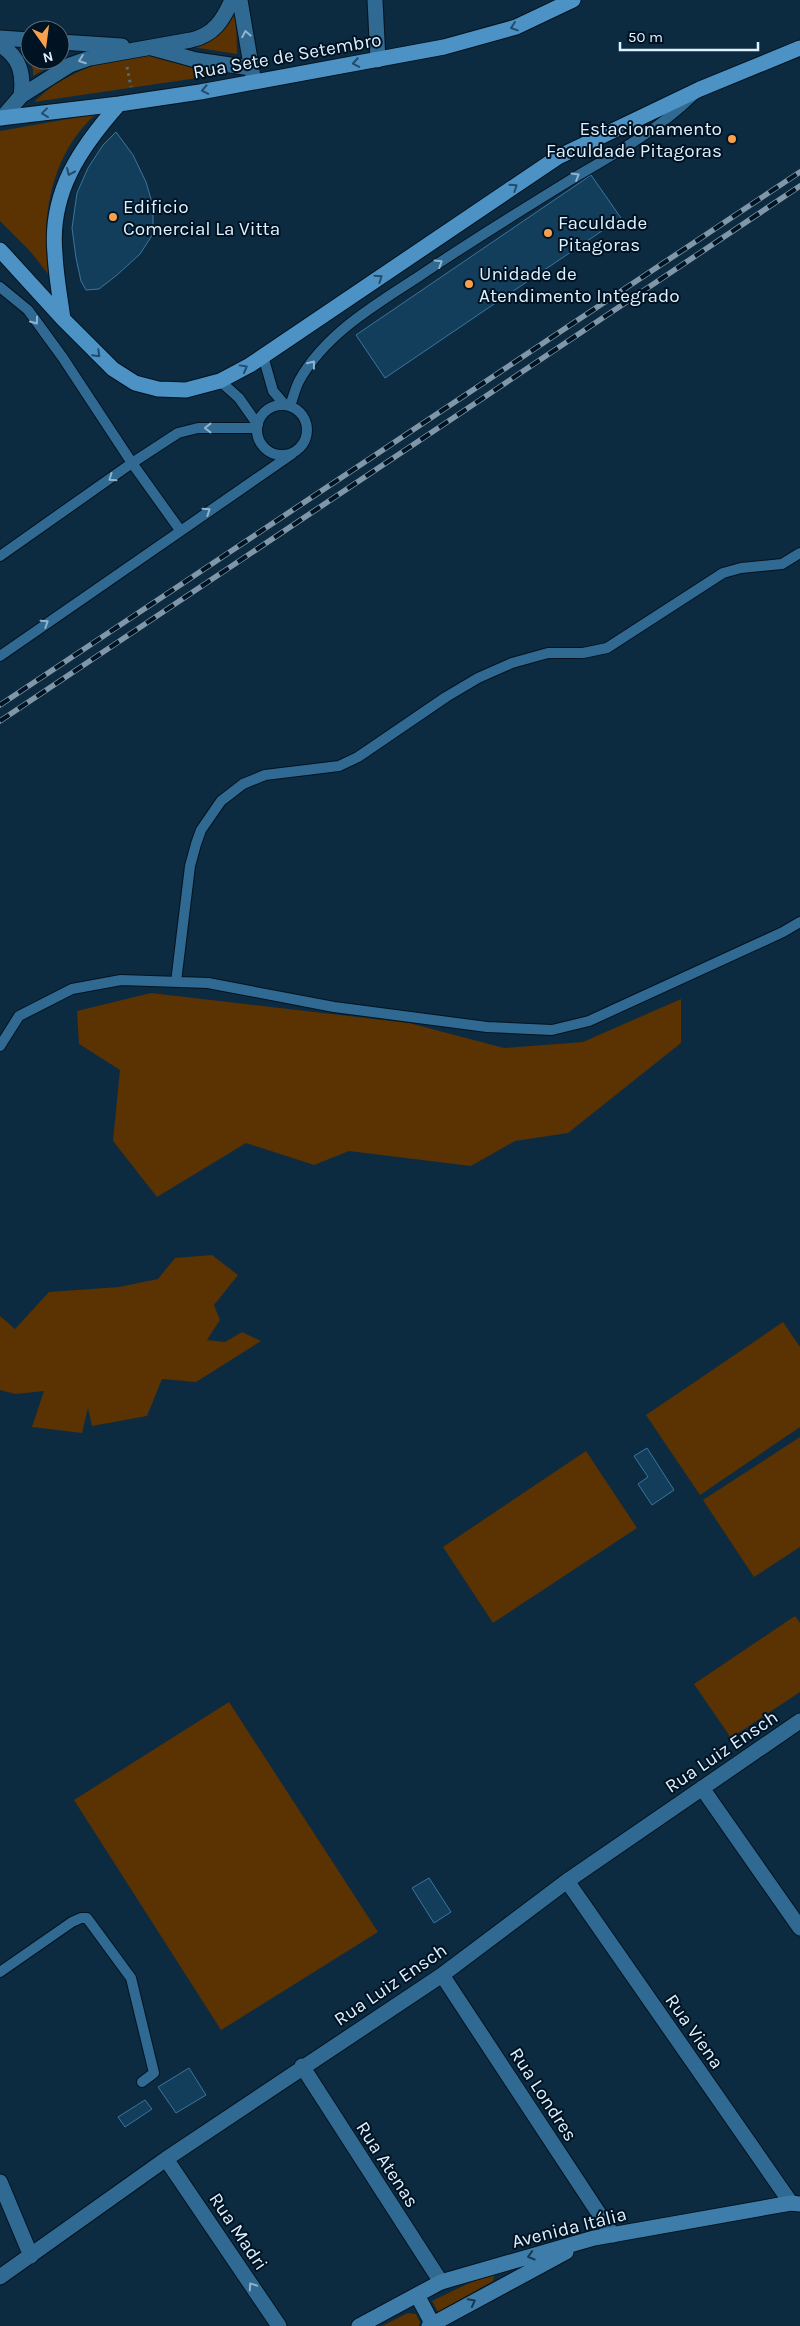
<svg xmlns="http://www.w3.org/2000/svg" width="800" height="2326" font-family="Karla,sans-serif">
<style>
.green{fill:#5b3201}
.building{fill:#123e5c;stroke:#3c759e}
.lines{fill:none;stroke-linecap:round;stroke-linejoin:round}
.lane-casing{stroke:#03131f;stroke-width:12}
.street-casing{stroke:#03131f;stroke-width:17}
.secondary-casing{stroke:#03131f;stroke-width:17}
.primary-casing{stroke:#03131f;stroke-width:17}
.path{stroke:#506b7e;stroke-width:3;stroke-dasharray:2.5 4;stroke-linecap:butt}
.lane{stroke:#306991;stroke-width:10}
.street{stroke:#306991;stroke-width:15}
.secondary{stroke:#3e7daa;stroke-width:15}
.primary{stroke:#4c92c4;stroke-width:15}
.rail-casing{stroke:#7f97a8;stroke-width:5.5}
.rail{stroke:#001323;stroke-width:4;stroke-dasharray:11;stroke-linecap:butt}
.oneway{stroke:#224c6b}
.oneway2{stroke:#90b4ce}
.oneway3{stroke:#163852}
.poi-dot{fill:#f8a04b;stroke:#001323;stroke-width:2}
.labels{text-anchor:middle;stroke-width:4;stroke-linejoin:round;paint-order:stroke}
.street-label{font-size:19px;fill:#dff1ff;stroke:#001323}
.poi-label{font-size:19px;fill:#dff1ff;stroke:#001323;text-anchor:start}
</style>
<rect width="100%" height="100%" fill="#0c2b40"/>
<path class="green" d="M 236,8 L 237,54 L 192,47 C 219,38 223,33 236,8 Z
M 22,44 L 30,45 L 30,60 L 60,60 L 33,76 L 33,69 Z
M 150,53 L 225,74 L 34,102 L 54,84 L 94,64 Z
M 96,114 C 51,154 40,218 49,275 L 30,251 L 0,221 L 0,131 Z
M 151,993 L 409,1023 L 504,1048 L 583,1042 L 681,999 L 681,1043 L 568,1133 L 515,1141 L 471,1166 L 349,1151 L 314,1165 L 246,1143 L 157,1197 L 113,1141 L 120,1070 L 79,1044 L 77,1011 Z
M 212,1255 L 238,1275 L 214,1305 L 220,1320 L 207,1340 L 225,1342 L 242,1332 L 261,1341 L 196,1382 L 162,1379 L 147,1416 L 92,1426 L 88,1408 L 82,1433 L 32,1427 L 44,1391 L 15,1394 L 0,1390 L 0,1316 L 15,1329 L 49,1292 L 119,1287 L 158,1279 L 175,1258 Z
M 783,1322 L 800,1347 L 800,1427 L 700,1495 L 646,1415 Z
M 800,1437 L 800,1547 L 754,1577 L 703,1500 Z
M 586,1451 L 637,1528 L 493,1623 L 443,1547 Z
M 795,1616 L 800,1623 L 800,1692 L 731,1738 L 694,1684 Z
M 229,1702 L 378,1932 L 221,2030 L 74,1800 Z
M 490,2273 L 494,2275 L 493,2281 L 438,2312 L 432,2301 Z
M 408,2313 L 416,2314 L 420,2322 L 419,2326 L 382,2326 Z"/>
<path class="building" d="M 116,132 L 133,155 L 146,182 L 153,206 L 153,234 L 140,254 L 117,275 L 99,289 L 86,290 L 81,281 L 76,258 L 72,228 L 77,193 L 88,168 L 103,145 Z
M 591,175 L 621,218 L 385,378 L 356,335 Z
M 647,1448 L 674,1490 L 652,1505 L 638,1484 L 648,1477 L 634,1456 Z
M 429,1878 L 451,1912 L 434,1923 L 412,1888 Z
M 189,2068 L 206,2095 L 176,2113 L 158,2087 Z
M 145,2100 L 152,2109 L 125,2127 L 118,2117 Z"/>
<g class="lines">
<g class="lane-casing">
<path id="lane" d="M 0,287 L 28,310 L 63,358 L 132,463 L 0,556
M 263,356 L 273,391 L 285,405
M 220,381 L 239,398 L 258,425
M257 430a25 25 0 1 1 50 0a25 25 0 1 1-50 0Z
M 290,406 C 293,398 295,389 299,381 C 325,334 375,305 418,277 C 468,243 520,211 572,179 C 614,154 658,130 693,96
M 180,530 L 132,463 L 178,433 L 198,428 L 257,428
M 0,656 L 292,454
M 176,982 L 190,866 L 196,844 L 201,830 L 221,801 L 243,784 L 265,775 L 339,766 L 358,757 L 446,697 L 478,678 L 512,663 L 548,653 L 583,653 L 607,648 L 723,573 L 741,568 L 782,564 L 800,553
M 0,1046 L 19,1016 L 72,989 L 121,980 L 208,983 L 334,1007 L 487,1027 L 552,1030 L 589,1021 L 783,932 L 800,922
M 0,1972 L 72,1922 L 81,1918 L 87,1918 L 131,1978 L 154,2073 L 142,2082"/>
</g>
<g class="street-casing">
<path id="street" d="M 240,0 L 253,77
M 375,0 L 378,60
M 0,38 L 30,40
M 60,42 L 122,46
M 0,45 C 20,57 24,74 21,96
M 152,48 L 196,60 L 251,68
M 2,118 L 21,96 L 70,65 L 90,58 L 191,40 C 214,35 223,20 232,0
M 702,1788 L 800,1928
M 567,1881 L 791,2203
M 442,1975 L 613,2235
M 302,2066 L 441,2282
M 166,2159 L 279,2326
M 0,2182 L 31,2256
M 0,2277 L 166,2159 L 442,1975 L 567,1881 L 800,1721"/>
</g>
<g class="secondary-casing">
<path id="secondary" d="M 417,2295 L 432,2323
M 359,2326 L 441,2282 L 594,2238 L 791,2203 L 800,2204
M 429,2326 L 566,2252"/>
</g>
<g class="primary-casing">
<path id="primary" d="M 0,118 L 119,104 L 200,92 L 444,47 L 516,27 L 573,0
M 0,250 L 63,319 L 113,369 L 135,383 L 158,389 L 186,390 L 220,381 L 250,365 L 558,157 L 700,89 L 800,48
M 63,319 C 60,297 56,276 55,254 C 49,193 80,148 119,104"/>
</g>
<path class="path" d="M 127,67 L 131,87"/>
<use href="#lane" class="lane"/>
<use href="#street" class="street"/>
<use href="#secondary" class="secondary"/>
<use href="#primary" class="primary"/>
<g class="rail-casing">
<path id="rail" d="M 0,705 L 800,172
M 0,721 L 800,186"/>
</g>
<use href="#rail" class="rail"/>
</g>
<defs><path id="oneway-chevron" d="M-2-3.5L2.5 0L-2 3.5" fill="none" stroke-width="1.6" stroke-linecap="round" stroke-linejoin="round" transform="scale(1.25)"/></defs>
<g class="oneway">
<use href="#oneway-chevron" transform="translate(514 27) rotate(161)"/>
<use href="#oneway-chevron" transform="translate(356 63) rotate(170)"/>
<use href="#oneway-chevron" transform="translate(205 90) rotate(169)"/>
<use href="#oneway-chevron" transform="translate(45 113) rotate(173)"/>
<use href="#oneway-chevron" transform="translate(70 172) rotate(114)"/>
<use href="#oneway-chevron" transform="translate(514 187) rotate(-34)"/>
<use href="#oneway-chevron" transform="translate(379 278) rotate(-34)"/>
<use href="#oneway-chevron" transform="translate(97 354) rotate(45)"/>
<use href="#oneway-chevron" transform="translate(244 368) rotate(-29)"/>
</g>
<g class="oneway2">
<use href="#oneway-chevron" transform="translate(246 34) rotate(-100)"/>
<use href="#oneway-chevron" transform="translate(82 60) rotate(160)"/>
<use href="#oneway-chevron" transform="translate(576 176) rotate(-31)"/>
<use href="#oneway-chevron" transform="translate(439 263) rotate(-32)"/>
<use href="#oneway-chevron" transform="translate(35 321) rotate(54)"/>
<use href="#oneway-chevron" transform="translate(312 364) rotate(-52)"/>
<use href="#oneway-chevron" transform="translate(208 428) rotate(-180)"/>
<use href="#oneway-chevron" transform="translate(112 478) rotate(145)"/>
<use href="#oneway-chevron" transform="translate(207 511) rotate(-34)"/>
<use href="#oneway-chevron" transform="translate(45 623) rotate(-33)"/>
<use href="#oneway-chevron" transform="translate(252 2286) rotate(-124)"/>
</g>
<g class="oneway3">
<use href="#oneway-chevron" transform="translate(531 2256) rotate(164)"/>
<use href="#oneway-chevron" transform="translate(472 2302) rotate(-28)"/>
</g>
<g class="poi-dot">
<circle cx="732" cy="139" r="5"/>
<circle cx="113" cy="217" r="5"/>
<circle cx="548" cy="233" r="5"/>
<circle cx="469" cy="284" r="5"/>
</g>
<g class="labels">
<g class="street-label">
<text transform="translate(287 55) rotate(-10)" y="7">Rua Sete de Setembro</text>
<text transform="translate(721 1751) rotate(-34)" y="7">Rua Luiz Ensch</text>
<text transform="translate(390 1984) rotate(-34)" y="7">Rua Luiz Ensch</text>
<text transform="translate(695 2031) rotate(55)" y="7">Rua Viena</text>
<text transform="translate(544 2094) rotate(57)" y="7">Rua Londres</text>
<text transform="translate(388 2164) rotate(57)" y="7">Rua Atenas</text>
<text transform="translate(569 2227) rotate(-14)" y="7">Avenida Itália</text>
<text transform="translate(239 2231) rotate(56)" y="7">Rua Madri</text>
</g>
<g class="poi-label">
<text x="722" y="135" text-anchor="end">Estacionamento<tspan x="722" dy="22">Faculdade Pitagoras</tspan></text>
<text x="123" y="213">Edificio<tspan x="123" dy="22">Comercial La Vitta</tspan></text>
<text x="558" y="229">Faculdade<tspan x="558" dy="22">Pitagoras</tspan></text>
<text x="479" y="280">Unidade de<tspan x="479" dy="22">Atendimento Integrado</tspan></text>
</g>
</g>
<g transform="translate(45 45) rotate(166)"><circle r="24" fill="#001323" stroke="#596c7b"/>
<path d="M0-4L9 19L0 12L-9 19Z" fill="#f8a04b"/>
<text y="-8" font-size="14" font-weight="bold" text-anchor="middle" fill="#dff1ff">N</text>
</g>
<path d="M620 42v8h138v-8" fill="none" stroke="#dff1ff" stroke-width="2.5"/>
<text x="628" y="42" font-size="15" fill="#dff1ff" stroke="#001323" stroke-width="4" paint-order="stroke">50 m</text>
</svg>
